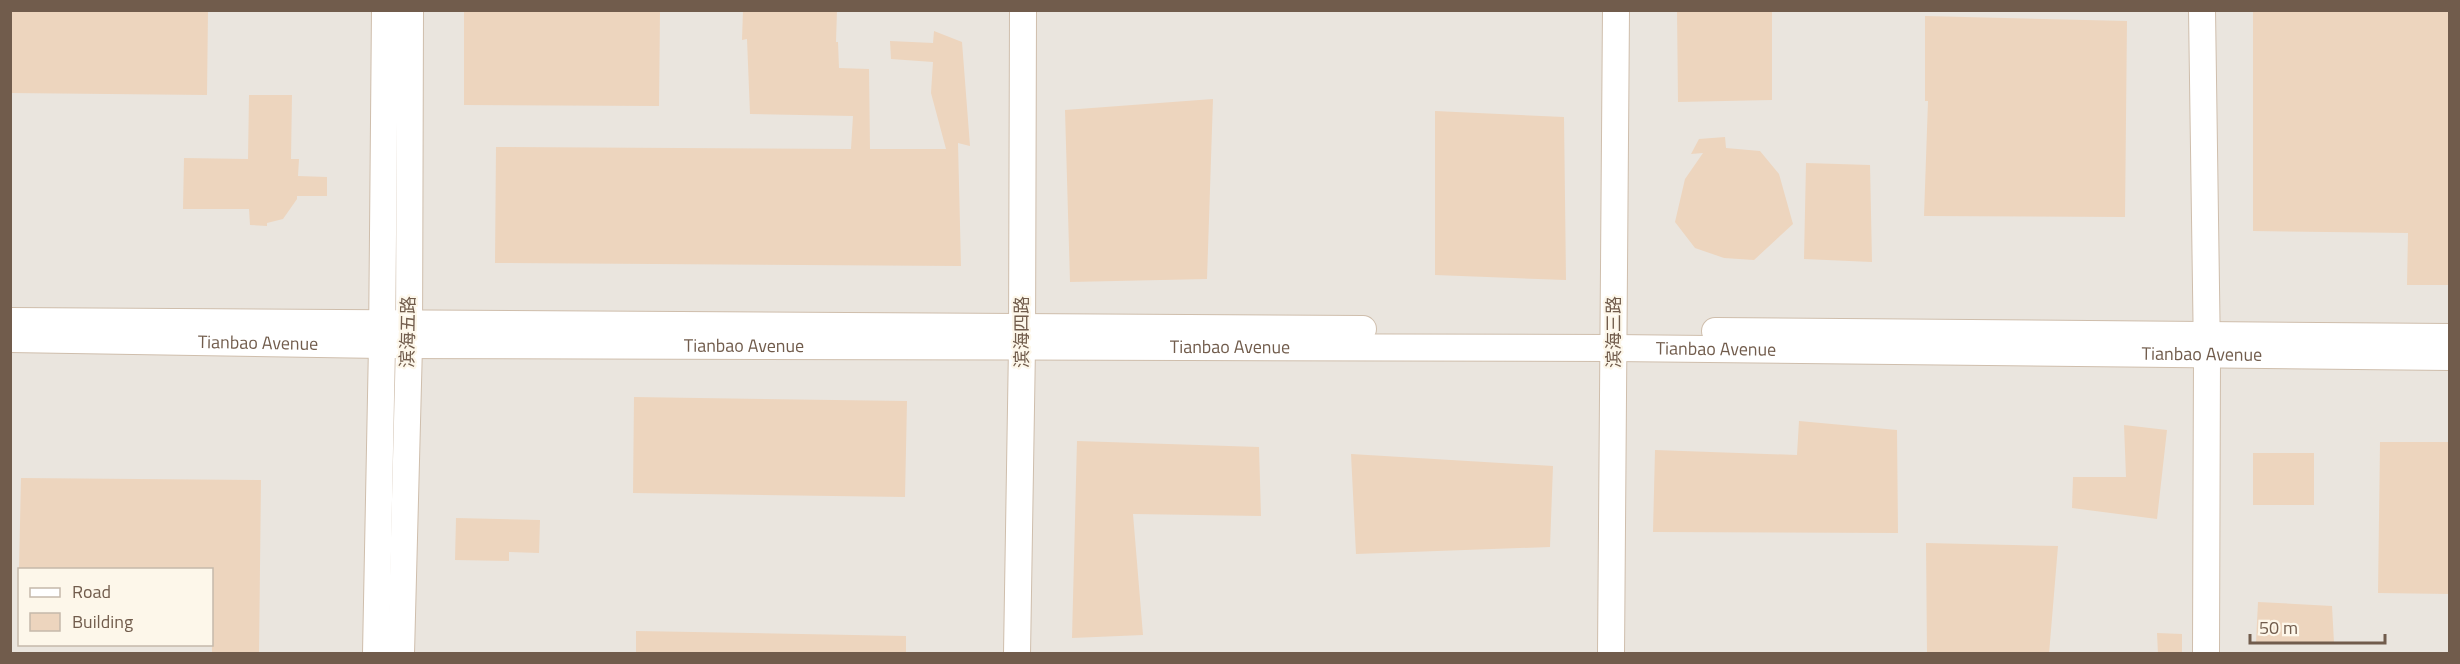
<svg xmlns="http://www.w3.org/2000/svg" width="2460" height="664" font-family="'Titillium Web','Noto Sans SC',sans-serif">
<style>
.industrial{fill:#eae5de;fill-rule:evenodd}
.building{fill:#edd5be}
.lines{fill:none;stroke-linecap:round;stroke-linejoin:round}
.secondary-casing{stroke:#cfbeac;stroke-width:28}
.secondary{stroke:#fff;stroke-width:26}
.labels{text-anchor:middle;stroke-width:4.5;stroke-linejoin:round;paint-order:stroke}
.street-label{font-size:18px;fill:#715c4c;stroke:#fdf7ea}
</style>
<rect width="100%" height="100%" fill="#faf3e4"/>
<path class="industrial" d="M 10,11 L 2449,11 L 2449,653 L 11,653 ZM 20,570 L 212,570 L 212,644 L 20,644 Z"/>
<path class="building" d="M 10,10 L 208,10 L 207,95 L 10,93 Z
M 464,10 L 660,10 L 659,106 L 464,105 Z
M 743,10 L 837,10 L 836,42 L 838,42 L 839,68 L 869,69 L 870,149 L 946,149 L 931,93 L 933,62 L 891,59 L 890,41 L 933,43 L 934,31 L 962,42 L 970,146 L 958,143 L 961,266 L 495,263 L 496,147 L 851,149 L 853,116 L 750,114 L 747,39 L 742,40 Z
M 1677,10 L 1772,10 L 1772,100 L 1678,102 Z
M 2253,10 L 2450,10 L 2450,285 L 2407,285 L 2408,233 L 2253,231 Z
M 1925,16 L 2127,21 L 2125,217 L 1924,216 L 1928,101 L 1925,101 Z
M 249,95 L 292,95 L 291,159 L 299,159 L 298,176 L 327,177 L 327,196 L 297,196 L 297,199 L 283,219 L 267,223 L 267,226 L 250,225 L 249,209 L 183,209 L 184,158 L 248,159 Z
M 1213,99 L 1207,279 L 1070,282 L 1065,110 Z
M 1435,111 L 1564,117 L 1566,280 L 1435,275 Z
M 1725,137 L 1726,148 L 1760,151 L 1779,174 L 1793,224 L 1754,260 L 1724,258 L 1695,248 L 1675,222 L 1685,179 L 1703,153 L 1691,154 L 1699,139 Z
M 1806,163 L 1870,165 L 1872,262 L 1804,259 Z
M 634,397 L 907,401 L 905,497 L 633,493 Z
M 1799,421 L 1897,430 L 1898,533 L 1653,532 L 1655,450 L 1797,455 Z
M 2124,425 L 2167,430 L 2157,519 L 2072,508 L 2073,477 L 2126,477 Z
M 1077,441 L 1259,447 L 1261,516 L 1133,514 L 1143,635 L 1072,638 Z
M 2380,442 L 2450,442 L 2450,594 L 2378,593 Z
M 2253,453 L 2314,453 L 2314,505 L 2253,505 Z
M 1351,454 L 1553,466 L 1550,547 L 1356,554 Z
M 21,478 L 261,480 L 259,654 L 212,654 L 212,570 L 19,570 Z
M 456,518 L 540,520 L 539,553 L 509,552 L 509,561 L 455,560 Z
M 1926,543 L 2058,546 L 2049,654 L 1927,654 Z
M 2258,602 L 2332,606 L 2334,643 L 2256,643 Z
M 636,631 L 906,636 L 906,654 L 636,654 Z
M 2157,633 L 2182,634 L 2182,654 L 2158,654 Z"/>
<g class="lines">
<g class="secondary-casing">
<g id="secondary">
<path d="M 2202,10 L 2207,356 L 2206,654"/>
<path d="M 10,321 L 1363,329"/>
<path d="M 1715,331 L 2450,337"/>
<path id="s1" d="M 10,339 L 382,345 L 1613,348 L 2450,357"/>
<path d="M 376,654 L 382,345 L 385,10"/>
<path d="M 401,654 L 409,345 L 410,10"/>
<path d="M 1017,654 L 1022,346 L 1023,10"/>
<path d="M 1611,654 L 1616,10"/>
</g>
</g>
<use href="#secondary" class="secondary"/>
</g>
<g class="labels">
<g class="street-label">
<text transform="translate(408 332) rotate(-89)" y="6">滨海五路</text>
<text transform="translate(1022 332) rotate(-90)" y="6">滨海四路</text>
<text transform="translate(1614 332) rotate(-90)" y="6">滨海三路</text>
<text dy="6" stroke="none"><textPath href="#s1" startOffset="248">Tianbao Avenue</textPath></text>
<text dy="6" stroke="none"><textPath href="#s1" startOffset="734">Tianbao Avenue</textPath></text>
<text dy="6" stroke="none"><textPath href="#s1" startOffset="1220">Tianbao Avenue</textPath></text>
<text dy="6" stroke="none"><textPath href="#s1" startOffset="1706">Tianbao Avenue</textPath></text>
<text dy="6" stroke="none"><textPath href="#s1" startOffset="2192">Tianbao Avenue</textPath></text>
</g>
</g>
<rect width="2460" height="664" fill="none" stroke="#715c4c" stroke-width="24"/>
<rect x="18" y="568" width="195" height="78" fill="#fdf7ea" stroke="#c5b9ab" stroke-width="1.5"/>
<rect x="30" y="588" width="30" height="9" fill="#ffffff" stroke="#c5b9ab" stroke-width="1.5"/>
<text x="72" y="598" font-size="18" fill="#715c4c">Road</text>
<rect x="30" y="613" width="30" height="18" fill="#edd5be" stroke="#c5b9ab" stroke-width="1.5"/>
<text x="72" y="628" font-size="18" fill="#715c4c">Building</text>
<path d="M2250 634v9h135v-9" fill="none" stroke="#715c4c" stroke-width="3"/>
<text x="2259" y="634" font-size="18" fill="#715c4c" stroke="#fdf7ea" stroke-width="4.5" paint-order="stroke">50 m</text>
</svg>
